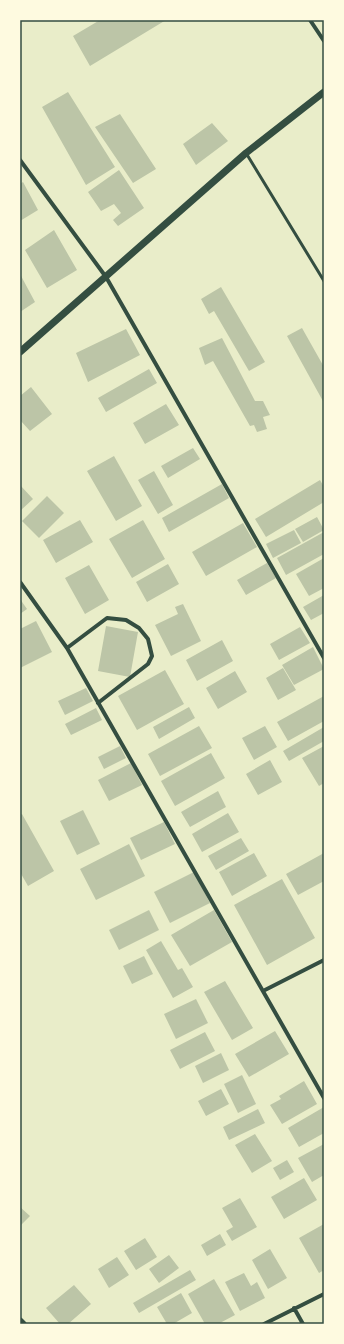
<svg xmlns="http://www.w3.org/2000/svg" width="344" height="1344" font-family="'PT Sans Narrow',sans-serif">
<style>
.building{fill:#bcc5a7}
.lines{fill:none;stroke-linecap:round;stroke-linejoin:round}
.service{stroke:#344e41;stroke-width:3}
.minor{stroke:#344e41;stroke-width:4}
.tertiary{stroke:#344e41;stroke-width:7}
.neatline{fill:none;stroke:#344e41;stroke-width:1.5}
</style>
<rect width="100%" height="100%" fill="#e9edc9"/>
<path class="building" d="M 100,20 L 166,20 L 90,66 L 73,36 Z
M 68,92 L 115,167 L 86,185 L 42,107 Z
M 120,114 L 156,169 L 133,183 L 95,127 Z
M 212,123 L 228,141 L 196,165 L 183,144 Z
M 119,170 L 144,208 L 118,226 L 113,220 L 121,213 L 114,204 L 101,211 L 88,192 Z
M 23,182 L 38,210 L 20,221 L 20,184 Z
M 54,230 L 77,270 L 47,288 L 25,250 Z
M 20,274 L 35,302 L 20,312 Z
M 221,287 L 265,362 L 249,371 L 214,311 L 209,314 L 201,299 Z
M 302,328 L 324,367 L 324,403 L 287,336 Z
M 126,329 L 140,355 L 88,382 L 76,353 Z
M 222,338 L 255,401 L 263,401 L 270,415 L 263,417 L 267,429 L 257,432 L 254,425 L 250,426 L 213,361 L 205,365 L 199,348 Z
M 149,369 L 157,383 L 106,412 L 98,398 Z
M 31,387 L 52,414 L 30,431 L 20,420 L 20,396 Z
M 166,404 L 179,425 L 145,444 L 133,423 Z
M 193,448 L 200,459 L 168,478 L 161,466 Z
M 114,456 L 142,506 L 116,521 L 87,471 Z
M 154,471 L 173,505 L 158,514 L 138,480 Z
M 320,480 L 324,487 L 324,502 L 266,537 L 255,519 Z
M 222,484 L 229,498 L 169,532 L 162,518 Z
M 20,485 L 33,499 L 20,511 Z
M 47,496 L 64,513 L 39,538 L 22,521 Z
M 317,517 L 324,530 L 303,542 L 295,529 Z
M 80,520 L 93,542 L 56,563 L 43,540 Z
M 143,520 L 165,559 L 132,578 L 109,539 Z
M 243,523 L 257,547 L 206,576 L 192,552 Z
M 294,530 L 301,543 L 273,558 L 266,544 Z
M 324,532 L 324,554 L 286,575 L 277,558 Z
M 324,558 L 324,588 L 309,596 L 296,574 Z
M 267,563 L 276,578 L 246,595 L 237,580 Z
M 168,564 L 179,584 L 147,602 L 136,582 Z
M 89,565 L 109,600 L 85,614 L 65,578 Z
M 324,595 L 324,613 L 311,620 L 303,607 Z
M 20,599 L 27,609 L 20,614 Z
M 183,604 L 201,641 L 171,656 L 155,625 L 178,614 L 175,607 Z
M 36,621 L 52,652 L 20,668 L 20,629 Z
M 106,626 L 138,632 L 130,677 L 98,671 Z
M 300,627 L 310,643 L 279,660 L 270,644 Z
M 222,640 L 233,661 L 197,681 L 186,660 Z
M 313,647 L 324,669 L 294,685 L 282,665 Z
M 283,668 L 296,690 L 278,700 L 266,678 Z
M 165,670 L 184,704 L 137,730 L 118,696 Z
M 235,671 L 247,692 L 218,709 L 206,688 Z
M 86,688 L 93,701 L 65,715 L 58,701 Z
M 324,696 L 324,721 L 288,741 L 277,722 Z
M 189,707 L 195,718 L 159,739 L 153,727 Z
M 96,708 L 102,720 L 71,735 L 65,724 Z
M 199,726 L 212,748 L 160,776 L 148,754 Z
M 265,726 L 277,747 L 254,760 L 242,738 Z
M 324,727 L 324,741 L 289,761 L 283,751 Z
M 120,746 L 126,758 L 104,769 L 98,757 Z
M 324,746 L 324,783 L 319,786 L 302,758 Z
M 211,753 L 225,778 L 175,806 L 161,781 Z
M 270,760 L 282,782 L 258,795 L 246,774 Z
M 131,763 L 142,785 L 109,801 L 98,780 Z
M 218,791 L 226,807 L 190,827 L 181,812 Z
M 83,810 L 100,844 L 77,855 L 60,821 Z
M 228,813 L 239,832 L 202,852 L 192,834 Z
M 22,814 L 54,871 L 28,886 L 20,872 L 20,815 Z
M 164,822 L 175,844 L 141,860 L 130,838 Z
M 241,838 L 249,851 L 216,870 L 208,856 Z
M 129,844 L 145,876 L 96,900 L 80,869 Z
M 254,853 L 267,876 L 232,896 L 219,872 Z
M 324,853 L 324,881 L 298,895 L 286,874 Z
M 194,872 L 210,903 L 170,923 L 154,892 Z
M 282,879 L 315,938 L 267,965 L 234,905 Z
M 149,910 L 159,930 L 119,950 L 109,930 Z
M 214,910 L 232,942 L 190,966 L 171,935 Z
M 161,941 L 178,970 L 182,968 L 193,987 L 173,998 L 146,950 Z
M 144,956 L 153,974 L 132,984 L 123,966 Z
M 225,981 L 253,1028 L 232,1040 L 204,992 Z
M 196,999 L 208,1023 L 176,1039 L 164,1014 Z
M 275,1031 L 289,1054 L 249,1077 L 235,1054 Z
M 205,1032 L 215,1051 L 180,1069 L 170,1050 Z
M 221,1053 L 229,1070 L 203,1083 L 195,1066 Z
M 242,1075 L 256,1104 L 238,1113 L 224,1084 Z
M 304,1081 L 317,1104 L 282,1124 L 270,1105 L 281,1099 L 279,1096 Z
M 221,1089 L 229,1104 L 206,1116 L 198,1101 Z
M 324,1107 L 324,1133 L 299,1147 L 288,1128 Z
M 258,1109 L 265,1123 L 229,1140 L 223,1127 Z
M 255,1134 L 272,1161 L 252,1173 L 235,1145 Z
M 324,1144 L 324,1175 L 312,1182 L 298,1158 Z
M 287,1160 L 294,1172 L 280,1180 L 273,1168 Z
M 304,1178 L 317,1200 L 284,1219 L 271,1197 Z
M 240,1198 L 257,1227 L 232,1241 L 226,1231 L 233,1227 L 222,1208 Z
M 20,1207 L 30,1216 L 20,1226 Z
M 324,1224 L 324,1270 L 319,1273 L 299,1238 Z
M 220,1234 L 226,1245 L 207,1256 L 201,1245 Z
M 145,1238 L 157,1257 L 136,1270 L 124,1251 Z
M 270,1249 L 287,1278 L 268,1289 L 252,1260 Z
M 169,1255 L 179,1268 L 159,1283 L 149,1269 Z
M 117,1257 L 129,1275 L 109,1288 L 98,1269 Z
M 190,1270 L 196,1280 L 139,1313 L 133,1303 Z
M 244,1273 L 251,1286 L 257,1282 L 265,1298 L 240,1311 L 225,1282 Z
M 214,1279 L 235,1315 L 218,1324 L 205,1324 L 188,1294 Z
M 74,1285 L 91,1304 L 68,1324 L 60,1324 L 46,1308 Z
M 181,1293 L 192,1313 L 173,1324 L 167,1324 L 157,1307 Z"/>
<g class="lines">
<path class="service" d="M 246,153 L 324,281"/>
<path class="minor" d="M 310,20 L 324,41
M 20,160 L 106,277 L 324,658
M 20,582 L 67,648 L 324,1098
M 67,648 L 107,618 L 126,620 L 139,628 L 148,639 L 152,656 L 148,664 L 98,703
M 263,991 L 324,960
M 294,1308 L 303,1324
M 264,1324 L 324,1294"/>
<path class="tertiary" d="M 20,352 L 246,153 L 324,92
M 20,1321 L 23,1324"/>
</g>
<rect width="344" height="1344" fill="none" stroke="#fefae0" stroke-width="42"/>
<rect x="21" y="21" width="302" height="1302" class="neatline"/>
</svg>
